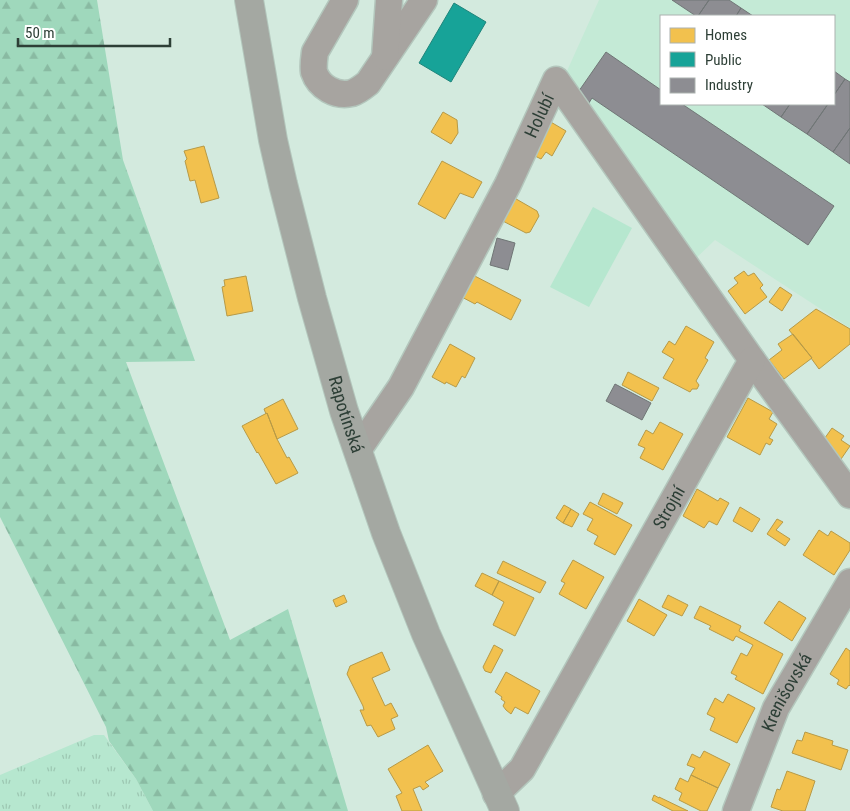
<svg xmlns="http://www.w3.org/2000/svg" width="850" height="811" font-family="'Roboto Condensed',sans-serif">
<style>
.built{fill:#c4ead6;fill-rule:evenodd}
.grass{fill:url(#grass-tufts)}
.forest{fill:url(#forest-firs)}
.pitch{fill:#b6e7cf}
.homes{fill:#f2c14e;stroke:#b79a47}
.public{fill:#17a398;stroke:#1e857b}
.industry{fill:#8d8d92;stroke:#707676}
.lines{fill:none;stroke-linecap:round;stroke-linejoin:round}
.minor-casing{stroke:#b3c6bc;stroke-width:29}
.major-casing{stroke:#b3c6bc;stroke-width:30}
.minor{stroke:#a7a4a0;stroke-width:26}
.major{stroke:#a4a8a2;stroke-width:28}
.labels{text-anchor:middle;stroke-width:5;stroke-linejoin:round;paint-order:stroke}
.street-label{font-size:18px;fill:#2d3f36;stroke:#fff}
</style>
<defs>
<pattern id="grass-tufts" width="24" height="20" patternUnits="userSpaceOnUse" patternTransform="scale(1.25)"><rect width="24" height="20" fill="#b6e7cf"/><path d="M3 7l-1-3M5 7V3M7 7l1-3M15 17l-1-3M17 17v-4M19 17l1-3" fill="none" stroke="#9dc7b2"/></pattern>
<pattern id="forest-firs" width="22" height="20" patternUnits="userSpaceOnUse" patternTransform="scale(1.25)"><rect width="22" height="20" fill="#9fd8bc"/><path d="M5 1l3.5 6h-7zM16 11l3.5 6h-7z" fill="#89baa2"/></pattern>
</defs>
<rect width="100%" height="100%" fill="#d3eade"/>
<path class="built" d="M 599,0 L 850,0 L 850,328 L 715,240 L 692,262 L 562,82 ZM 661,16 L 834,16 L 834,104 L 661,104 Z"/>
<path class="grass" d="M 94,735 L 104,735 L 136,779 L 153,811 L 0,811 L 0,775 Z"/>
<path class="forest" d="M 0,0 L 97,0 L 123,160 L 195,361 L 126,362 L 230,640 L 288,609 L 348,811 L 153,811 L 136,779 L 109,741 L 106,727 L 0,517 Z"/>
<path class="pitch" d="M 593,207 L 632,228 L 589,307 L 550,287 Z"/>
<path class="homes" d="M 443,112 L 457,120 L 458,133 L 451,144 L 431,132 Z
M 544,118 L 566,131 L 552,156 L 546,152 L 541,159 L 525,151 Z
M 204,146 L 219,198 L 201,203 L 195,180 L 190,181 L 185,161 L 187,159 L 184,151 Z
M 442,161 L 482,182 L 473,198 L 460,193 L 445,219 L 418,204 Z
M 511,196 L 537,211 L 539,216 L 530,232 L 526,233 L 499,219 Z
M 744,271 L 748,276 L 754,273 L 763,285 L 760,288 L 767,297 L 745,314 L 728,291 L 738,283 L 734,278 Z
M 469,273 L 521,300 L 511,320 L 477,302 L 475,304 L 458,295 Z
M 246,276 L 253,311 L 227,316 L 222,287 L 225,286 L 224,280 Z
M 780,287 L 792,295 L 782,311 L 769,302 Z
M 816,309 L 850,329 L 850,344 L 819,369 L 811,358 L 812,358 L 789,330 Z
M 686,326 L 714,342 L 705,358 L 708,360 L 696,381 L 699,385 L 697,389 L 692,389 L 690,392 L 663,378 L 674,359 L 662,352 L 669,341 L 675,345 Z
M 793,334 L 797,339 L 812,358 L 784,379 L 769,360 L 782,350 L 778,344 Z
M 450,344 L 475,358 L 465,378 L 462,376 L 456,387 L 446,382 L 445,384 L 432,377 Z
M 628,372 L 659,388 L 652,401 L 622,385 Z
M 748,398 L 773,412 L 769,419 L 777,424 L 769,438 L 773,440 L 770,445 L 766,443 L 760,455 L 727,437 Z
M 283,399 L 298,429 L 277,439 L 267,413 L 266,414 L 264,409 Z
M 267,413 L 277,439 L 287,458 L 289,457 L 298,473 L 276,484 L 258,452 L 257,453 L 242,426 Z
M 660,422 L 683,434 L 663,470 L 640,458 L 645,448 L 638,445 L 646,430 L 653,434 Z
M 832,428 L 844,436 L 841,440 L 850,446 L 839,462 L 822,442 Z
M 697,489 L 718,501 L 720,498 L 729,503 L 717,525 L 709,521 L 704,528 L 683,516 Z
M 603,493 L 623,503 L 617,514 L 598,504 Z
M 590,502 L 632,525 L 615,555 L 594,544 L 598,536 L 587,530 L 593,519 L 583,514 Z
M 564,505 L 571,509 L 563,523 L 556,518 Z
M 740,507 L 760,519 L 752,532 L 733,521 Z
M 571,509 L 579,514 L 572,527 L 563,523 Z
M 777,519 L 783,522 L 776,530 L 790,539 L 785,546 L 767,534 Z
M 819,530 L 828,536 L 831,531 L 850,543 L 850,550 L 834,575 L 803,555 Z
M 573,560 L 604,577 L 586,609 L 559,594 L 565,583 L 561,581 Z
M 503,561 L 546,582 L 540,593 L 497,573 Z
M 482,573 L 499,581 L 492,595 L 475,586 Z
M 499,581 L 534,598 L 515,636 L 493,625 L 504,602 L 492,595 Z
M 344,595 L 347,602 L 336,607 L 333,600 Z
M 668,595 L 688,605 L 682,616 L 662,607 Z
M 639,599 L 667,615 L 654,636 L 627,621 Z
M 779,601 L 806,618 L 792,641 L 764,623 Z
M 700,606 L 741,626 L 739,631 L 783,654 L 763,694 L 735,679 L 737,676 L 731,673 L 741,653 L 747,656 L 753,645 L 736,636 L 733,641 L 709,629 L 711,626 L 694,618 Z
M 494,645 L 503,650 L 491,673 L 485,671 L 483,667 Z
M 846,648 L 850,651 L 850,686 L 849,685 L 846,689 L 837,684 L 839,680 L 830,674 Z
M 382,652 L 390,670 L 372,678 L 385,706 L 391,703 L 398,716 L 391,719 L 395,729 L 378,737 L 371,725 L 367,726 L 360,710 L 364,710 L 363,706 L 347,674 L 350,666 Z
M 506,672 L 540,691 L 528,714 L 515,707 L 511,714 L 506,710 L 503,706 L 505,702 L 501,699 L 502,697 L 495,692 Z
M 728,694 L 755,708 L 737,743 L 710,730 L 715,718 L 707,714 L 715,698 L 723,703 Z
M 805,732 L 833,741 L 832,745 L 848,750 L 841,770 L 792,753 L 797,740 L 802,741 Z
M 428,745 L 443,771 L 425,782 L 429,786 L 423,790 L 420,786 L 413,789 L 422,811 L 402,811 L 396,796 L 402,793 L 388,769 Z
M 704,751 L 730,764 L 718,788 L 691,775 L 695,768 L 687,765 L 692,754 L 700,758 Z
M 787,771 L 815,781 L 805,811 L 783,811 L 771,807 L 777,789 L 780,790 Z
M 691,775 L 718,788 L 707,811 L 701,811 L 679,800 L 682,793 L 675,789 L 680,778 L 688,782 Z
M 654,795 L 659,798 L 659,797 L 688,811 L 673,811 L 652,800 Z"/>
<path class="public" d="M 454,3 L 486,22 L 451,82 L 419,63 Z"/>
<path class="industry" d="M 672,0 L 709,0 L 698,16 L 696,16 Z
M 709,0 L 729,0 L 741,8 L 736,16 L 698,16 Z
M 741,8 L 753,16 L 736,16 Z
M 606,52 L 661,90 L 661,104 L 682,104 L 834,206 L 808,245 L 592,98 L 584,111 L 574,98 Z
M 834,71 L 845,79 L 834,95 Z
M 845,79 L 850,82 L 850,128 L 833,152 L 807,134 L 828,104 L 834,104 L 834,95 Z
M 762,104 L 790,104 L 781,117 Z
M 790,104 L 828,104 L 807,134 L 781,117 Z
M 850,128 L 850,164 L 833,152 Z
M 497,238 L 515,243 L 508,270 L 490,265 Z
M 615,384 L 651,403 L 642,420 L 606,401 Z"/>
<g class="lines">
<g class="minor-casing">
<g id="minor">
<path d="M 345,0 L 315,52 C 314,59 313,65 314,72 C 319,87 336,97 352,93 C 358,91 363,87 368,83 L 424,0"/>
<path d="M 385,57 L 389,0"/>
<path id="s1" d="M 358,450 L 401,387 L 508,184 L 556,80 L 752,360 L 850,495"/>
<path id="s2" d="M 496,794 L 522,769 L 752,360"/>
<path id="s3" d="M 736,811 L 776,708 L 850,582"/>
</g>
</g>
<g class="major-casing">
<g id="major">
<path id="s4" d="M 249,0 L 273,140 L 283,184 L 312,298 L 344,411 L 386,533 L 426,634 L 505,811"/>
</g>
</g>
<use href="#minor" class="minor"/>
<use href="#major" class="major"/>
</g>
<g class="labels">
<g class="street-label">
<text dy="6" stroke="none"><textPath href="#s1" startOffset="381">Holubí</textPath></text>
<text dy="6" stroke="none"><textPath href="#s4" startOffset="426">Rapotínská</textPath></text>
<text dy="6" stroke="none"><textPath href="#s2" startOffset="336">Strojní</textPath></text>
<text dy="6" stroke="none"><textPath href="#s3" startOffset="129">Krenišovská</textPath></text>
</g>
</g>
<rect x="660" y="15" width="175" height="90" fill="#ffffff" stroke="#abb2af"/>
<rect x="670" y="28" width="25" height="15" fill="#f2c14e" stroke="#abb2af"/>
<text x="705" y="40" font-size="15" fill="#2d3f36">Homes</text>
<rect x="670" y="52" width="25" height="15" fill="#17a398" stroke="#abb2af"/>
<text x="705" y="65" font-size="15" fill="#2d3f36">Public</text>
<rect x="670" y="78" width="25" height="15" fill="#8d8d92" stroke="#abb2af"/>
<text x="705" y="90" font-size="15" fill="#2d3f36">Industry</text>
<path d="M18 38v8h152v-8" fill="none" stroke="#2d3f36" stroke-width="2.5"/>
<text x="25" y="38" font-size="15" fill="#2d3f36" stroke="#ffffff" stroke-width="4" paint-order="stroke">50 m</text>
</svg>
